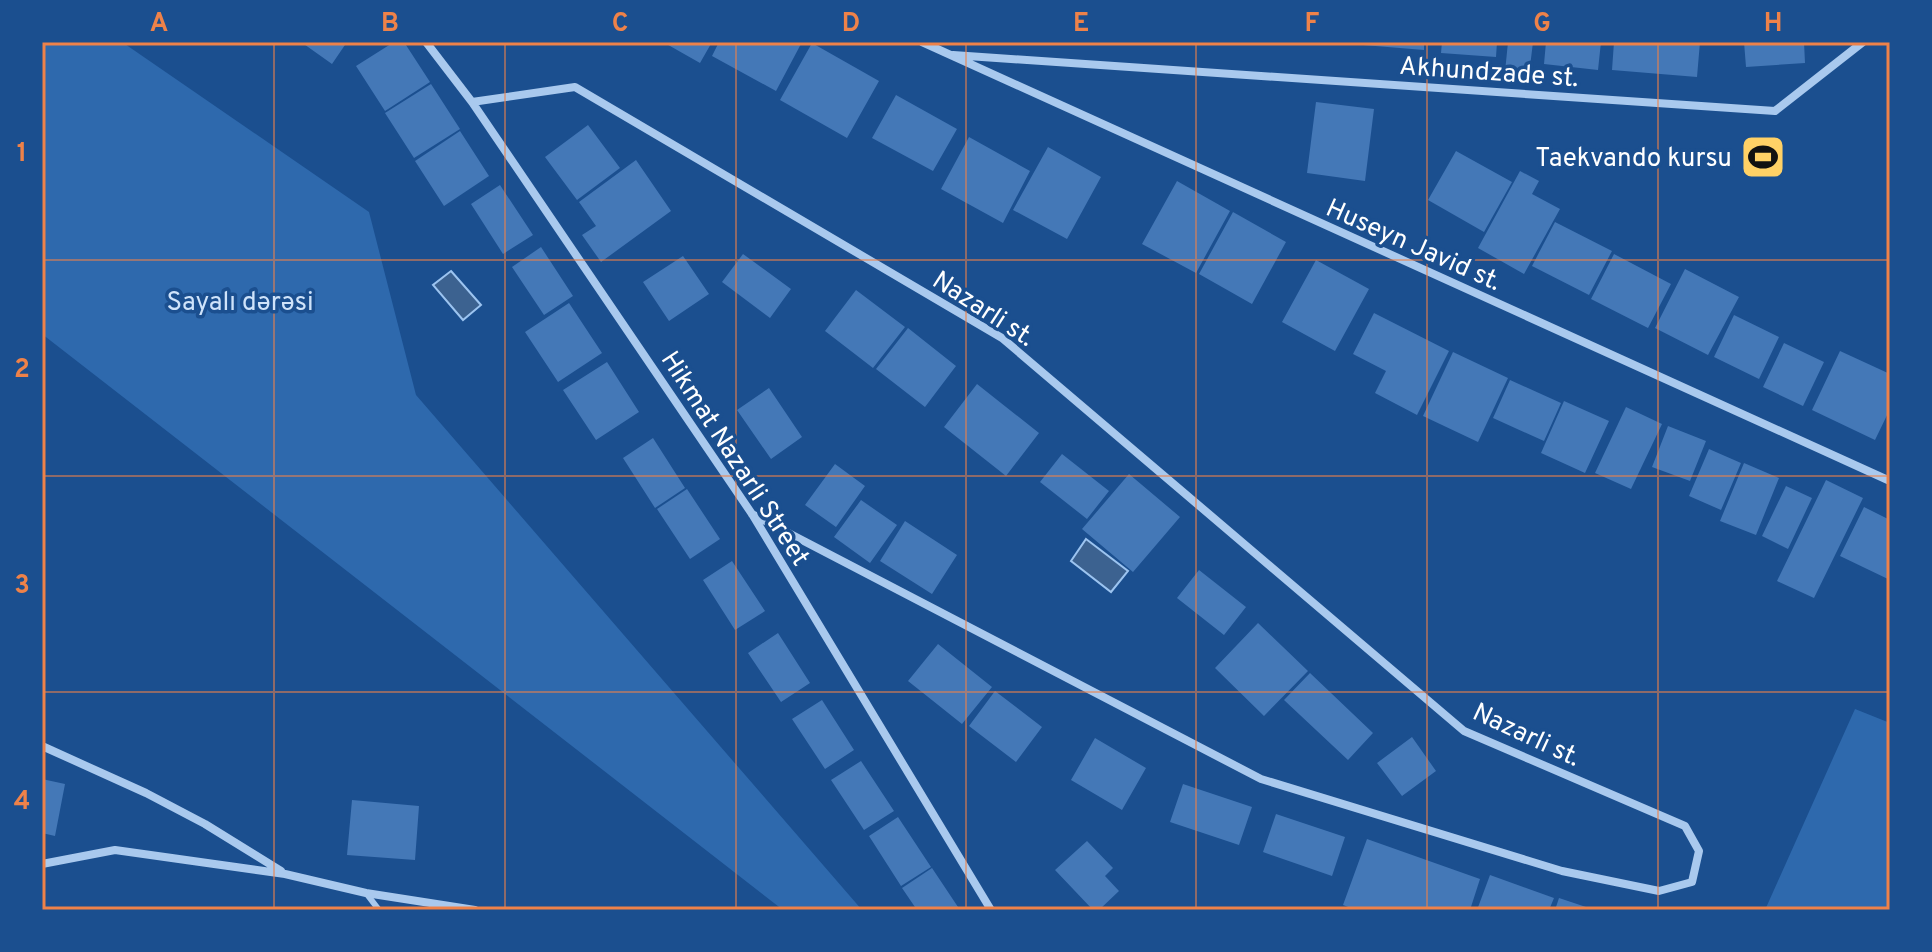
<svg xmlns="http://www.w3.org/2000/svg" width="1932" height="952" font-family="Overpass,sans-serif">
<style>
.green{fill:#2e69ad}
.water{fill:#3c6290;stroke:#9cc4f0;stroke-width:2}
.building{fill:#4478b7}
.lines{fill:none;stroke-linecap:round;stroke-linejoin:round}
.service{stroke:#a9c9ee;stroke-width:6}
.minor{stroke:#a9c9ee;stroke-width:8}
.grid{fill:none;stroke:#ee8249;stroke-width:2;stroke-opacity:0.55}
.labels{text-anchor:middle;stroke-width:7;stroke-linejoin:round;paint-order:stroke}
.street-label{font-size:26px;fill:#fff;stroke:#1b4f8f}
.poi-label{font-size:26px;fill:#fff;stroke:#1b4f8f;text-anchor:end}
.park-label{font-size:26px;fill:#cfe3fa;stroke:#1b4f8f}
.neatline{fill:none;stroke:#ee8249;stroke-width:3}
.grid-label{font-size:26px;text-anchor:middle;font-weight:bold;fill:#ee8249}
</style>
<rect width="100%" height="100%" fill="#1b4f8f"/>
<path class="green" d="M 42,42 L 122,42 L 369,212 L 416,395 L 862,910 L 783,910 L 42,334 Z
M 1855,709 L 1890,723 L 1890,910 L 1765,910 Z"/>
<path class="water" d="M 451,271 L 481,305 L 463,320 L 433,285 Z
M 1086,539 L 1128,571 L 1111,592 L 1071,561 Z"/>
<path class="building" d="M 301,42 L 347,42 L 332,64 Z
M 394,42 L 404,42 L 430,82 L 385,111 L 356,66 Z
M 663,42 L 712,42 L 700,63 Z
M 719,42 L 802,42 L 776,91 L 712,56 Z
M 1351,42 L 1424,42 L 1424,50 L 1351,44 Z
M 1442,42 L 1497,42 L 1496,57 L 1441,53 Z
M 1508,42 L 1533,42 L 1529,75 L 1505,72 Z
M 1546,42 L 1601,42 L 1598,70 L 1544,64 Z
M 1614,42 L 1700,42 L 1697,77 L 1612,70 Z
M 1744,42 L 1804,42 L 1805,63 L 1746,67 Z
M 812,43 L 879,81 L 847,138 L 780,100 Z
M 431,84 L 460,129 L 414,158 L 385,113 Z
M 896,95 L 957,129 L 933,171 L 872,138 Z
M 1316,102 L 1374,109 L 1365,181 L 1307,173 Z
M 588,125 L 620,168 L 577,200 L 545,157 Z
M 460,131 L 489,176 L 444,206 L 415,161 Z
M 969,137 L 1030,171 L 1003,223 L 941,189 Z
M 1751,138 L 1783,149 L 1774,177 L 1743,166 Z
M 1048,147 L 1101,177 L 1067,239 L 1013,210 Z
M 1456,151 L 1512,182 L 1484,232 L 1428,200 Z
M 636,160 L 671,211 L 601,262 L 582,235 L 596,226 L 579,202 Z
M 1520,171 L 1539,181 L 1532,194 L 1560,209 L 1524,274 L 1478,248 Z
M 1177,181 L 1230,211 L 1196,273 L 1142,244 Z
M 500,185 L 533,235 L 503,254 L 471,204 Z
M 1233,212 L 1286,242 L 1252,304 L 1199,274 Z
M 1555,222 L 1612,251 L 1589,295 L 1532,266 Z
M 541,247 L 573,296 L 544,315 L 512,267 Z
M 743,254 L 791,289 L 770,318 L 722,282 Z
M 1614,254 L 1671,284 L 1648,328 L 1591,299 Z
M 683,256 L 709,294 L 669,321 L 643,282 Z
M 1316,260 L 1369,289 L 1335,351 L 1282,322 Z
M 1685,269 L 1739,297 L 1708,355 L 1655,328 Z
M 856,290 L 905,327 L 873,368 L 825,331 Z
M 569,303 L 602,353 L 558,382 L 525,332 Z
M 1374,313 L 1449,351 L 1417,415 L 1375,393 L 1386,371 L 1353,354 Z
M 1734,315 L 1779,337 L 1759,379 L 1714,357 Z
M 908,328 L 956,366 L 925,407 L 876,369 Z
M 1784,343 L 1824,362 L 1803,406 L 1763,387 Z
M 1840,351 L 1890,374 L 1890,409 L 1875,440 L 1812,410 Z
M 1453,352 L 1508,378 L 1478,442 L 1423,416 Z
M 607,362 L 639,412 L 596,440 L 563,390 Z
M 1510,380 L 1561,403 L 1544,441 L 1493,418 Z
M 977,384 L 1039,433 L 1006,476 L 944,427 Z
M 769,388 L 802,437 L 771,459 L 737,410 Z
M 1564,401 L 1609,421 L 1585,473 L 1541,453 Z
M 1626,407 L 1662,424 L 1631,489 L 1595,473 Z
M 1668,426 L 1706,441 L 1690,481 L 1652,467 Z
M 653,438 L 685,488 L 655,508 L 623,458 Z
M 1709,449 L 1741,463 L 1721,510 L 1689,496 Z
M 1062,454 L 1109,491 L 1087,519 L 1040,482 Z
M 1744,463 L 1779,478 L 1756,535 L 1720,521 Z
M 835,464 L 865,486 L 836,527 L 805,505 Z
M 1129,474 L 1180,517 L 1133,572 L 1082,529 Z
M 1826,480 L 1863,498 L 1814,598 L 1777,581 Z
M 1786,486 L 1812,498 L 1788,549 L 1762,536 Z
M 687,489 L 720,539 L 690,559 L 657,509 Z
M 861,500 L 897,525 L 870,563 L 834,537 Z
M 1864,507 L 1890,520 L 1890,580 L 1840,556 Z
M 905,521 L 957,555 L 932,594 L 880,561 Z
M 732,561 L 765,611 L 735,630 L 703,580 Z
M 1199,570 L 1246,607 L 1224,635 L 1177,598 Z
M 1258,623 L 1308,671 L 1264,716 L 1215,668 Z
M 778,633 L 810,683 L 781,702 L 748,653 Z
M 938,644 L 992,687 L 962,724 L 908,681 Z
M 1310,673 L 1373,733 L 1348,760 L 1284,700 Z
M 995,691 L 1042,727 L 1016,762 L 969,726 Z
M 822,700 L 854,750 L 825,769 L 792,719 Z
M 1412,737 L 1436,771 L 1402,796 L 1377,763 Z
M 1095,738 L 1146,768 L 1122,810 L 1071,780 Z
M 861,761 L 894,811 L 864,830 L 831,780 Z
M 42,779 L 65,784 L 55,836 L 42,833 Z
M 1183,784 L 1252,807 L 1239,845 L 1170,822 Z
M 352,800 L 419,806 L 415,860 L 347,855 Z
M 1276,814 L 1345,837 L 1332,876 L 1263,852 Z
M 898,817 L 931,867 L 901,886 L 869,836 Z
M 1367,839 L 1480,879 L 1470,910 L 1356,910 L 1343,905 Z
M 1087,841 L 1113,868 L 1105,876 L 1119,891 L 1099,910 L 1093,910 L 1055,870 Z
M 932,868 L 958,907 L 954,910 L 917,910 L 902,888 Z
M 1490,875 L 1554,898 L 1549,910 L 1477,910 Z
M 1559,898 L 1592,909 L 1592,910 L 1555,910 Z"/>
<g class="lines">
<path class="service" d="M 366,893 L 379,910"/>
<path class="minor" d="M 426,42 L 472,102 L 752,514 L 991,910
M 922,42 L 1890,481
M 953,55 L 1775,111 L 1863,42
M 472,102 L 575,87 L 1002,338 L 1464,731 L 1685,826 L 1699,851 L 1692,882 L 1659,891 L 1562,871 L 1261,779 L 752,514
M 42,746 L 146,793 L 205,824 L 281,871
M 42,864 L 115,850 L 285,874 L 366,893 L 475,910"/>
</g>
<path class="grid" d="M 274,42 L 274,910M 505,42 L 505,910M 736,42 L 736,910M 966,42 L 966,910M 1196,42 L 1196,910M 1427,42 L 1427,910M 1658,42 L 1658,910M 42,260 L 1890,260M 42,476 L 1890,476M 42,692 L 1890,692"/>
<defs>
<g id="stadium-square" transform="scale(2.3)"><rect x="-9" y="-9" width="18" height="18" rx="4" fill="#ffd166" stroke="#1b4f8f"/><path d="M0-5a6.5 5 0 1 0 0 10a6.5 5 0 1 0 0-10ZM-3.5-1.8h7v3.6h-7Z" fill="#111"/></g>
</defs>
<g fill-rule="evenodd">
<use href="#stadium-square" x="1763" y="157"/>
</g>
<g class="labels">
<g class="street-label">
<text transform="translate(1489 71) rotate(4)" y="9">Akhundzade st.</text>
<text transform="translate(1414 244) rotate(24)" y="9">Huseyn Javid st.</text>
<text transform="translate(984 308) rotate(33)" y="9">Nazarli st.</text>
<text transform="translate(736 458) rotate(57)" y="9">Hikmat Nazarli Street</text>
<text transform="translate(1527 734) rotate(25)" y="9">Nazarli st.</text>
</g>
<g class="poi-label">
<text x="1732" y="166">Taekvando kursu</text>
</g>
<g class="park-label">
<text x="240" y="310">Sayalı dərəsi</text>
</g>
</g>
<rect width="1932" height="952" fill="none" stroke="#1b4f8f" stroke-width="88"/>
<rect x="44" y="44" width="1844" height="864" class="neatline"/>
<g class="grid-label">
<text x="159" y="31">A</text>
<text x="390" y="31">B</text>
<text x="620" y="31">C</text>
<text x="851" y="31">D</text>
<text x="1081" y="31">E</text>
<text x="1312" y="31">F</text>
<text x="1542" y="31">G</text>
<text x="1773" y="31">H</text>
<text x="22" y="161">1</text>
<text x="22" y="377">2</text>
<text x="22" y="593">3</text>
<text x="22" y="809">4</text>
</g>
</svg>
